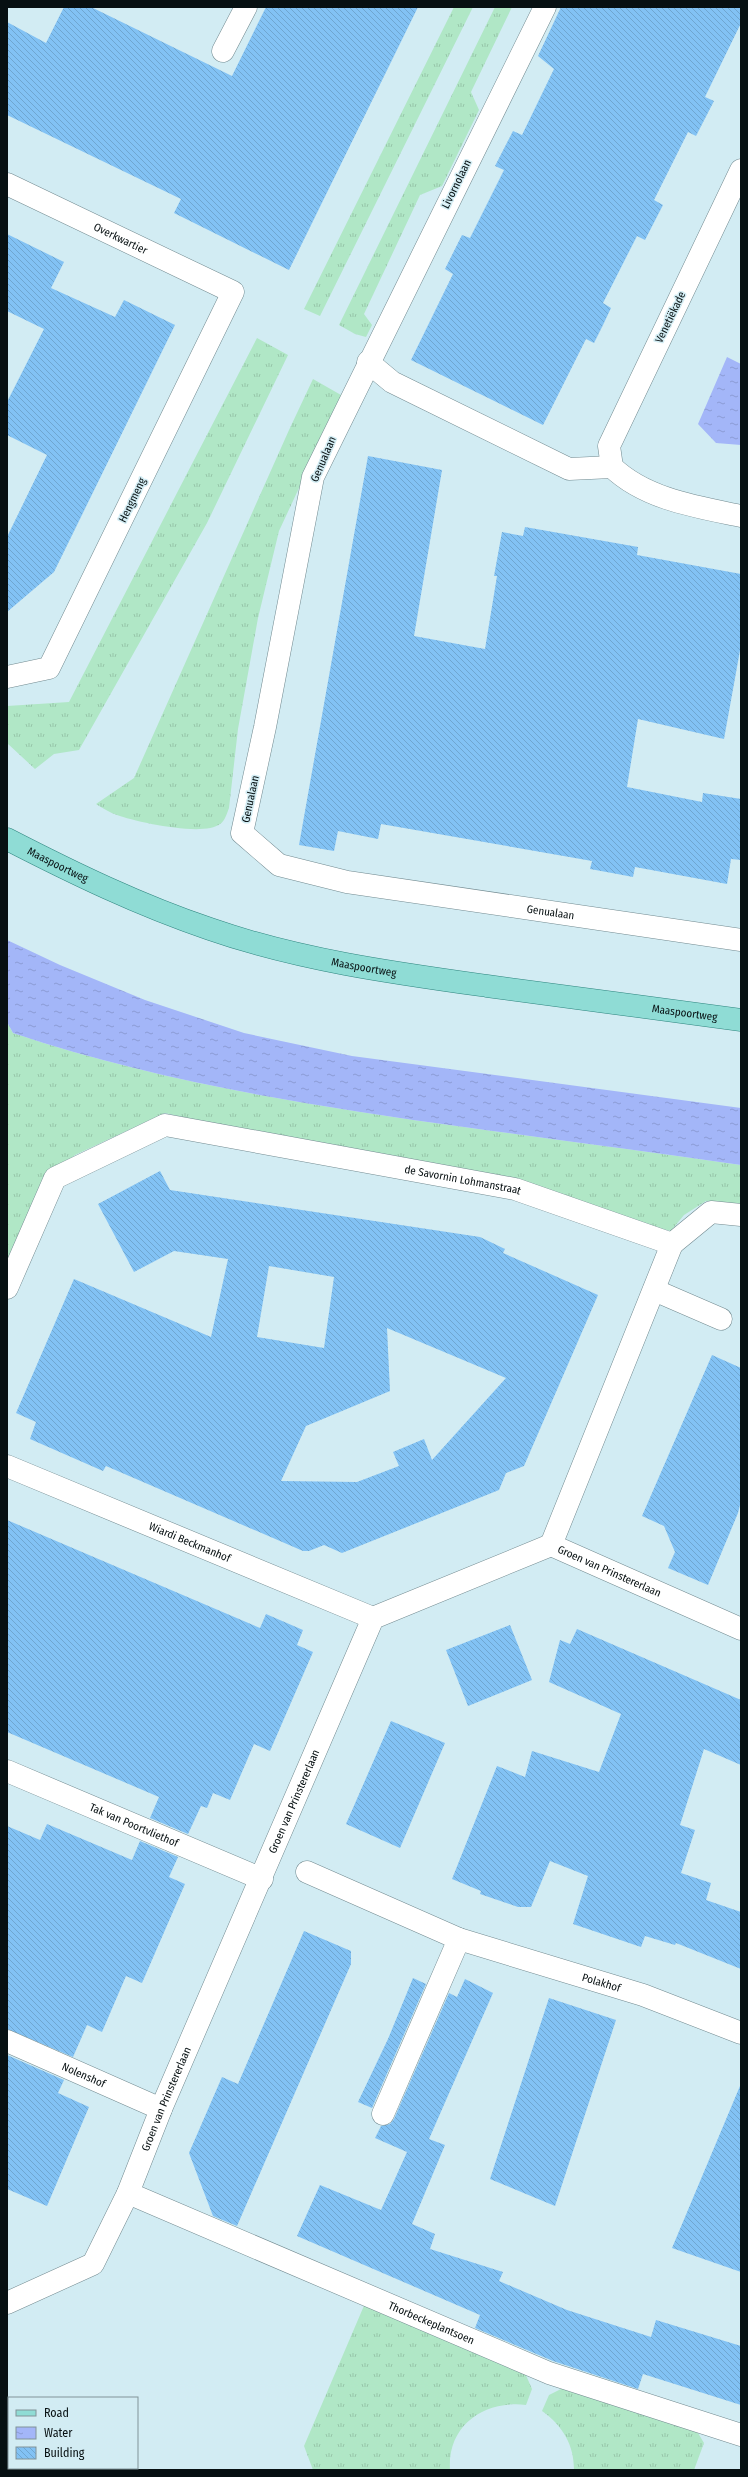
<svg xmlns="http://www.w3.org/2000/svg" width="748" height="2477" font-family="'Fira Sans Condensed',sans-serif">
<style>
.grass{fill:url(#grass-tufts)}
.water{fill:url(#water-ripples)}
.building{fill:url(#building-back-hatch);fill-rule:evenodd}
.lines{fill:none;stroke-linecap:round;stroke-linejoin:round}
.minor-casing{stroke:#728a90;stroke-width:23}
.major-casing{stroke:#2f857f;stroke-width:23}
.minor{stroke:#fff;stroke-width:22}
.major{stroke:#8fdcd5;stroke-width:22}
.labels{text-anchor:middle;stroke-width:3;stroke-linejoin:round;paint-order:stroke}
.street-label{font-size:11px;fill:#071012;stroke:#d2ecf3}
</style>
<defs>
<pattern id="grass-tufts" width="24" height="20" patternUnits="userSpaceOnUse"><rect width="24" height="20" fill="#b0e7c6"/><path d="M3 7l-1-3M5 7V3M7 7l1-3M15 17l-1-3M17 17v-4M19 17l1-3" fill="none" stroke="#96c5a9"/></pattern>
<pattern id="water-ripples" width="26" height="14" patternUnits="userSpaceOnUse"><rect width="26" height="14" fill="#a3b6f8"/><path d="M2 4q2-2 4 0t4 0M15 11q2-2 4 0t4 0" fill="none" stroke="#8b9bd4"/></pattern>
<pattern id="building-back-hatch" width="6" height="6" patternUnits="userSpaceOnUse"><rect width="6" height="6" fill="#82c2f4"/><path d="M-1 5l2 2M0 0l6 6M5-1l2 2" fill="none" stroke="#6fa6d0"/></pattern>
</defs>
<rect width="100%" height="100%" fill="#d2ecf3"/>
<path class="grass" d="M 454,7 L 473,7 L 320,316 L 304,309 Z
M 495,7 L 512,7 L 471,92 L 479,110 L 442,186 L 420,195 L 364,314 L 372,325 L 366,337 L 355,334 L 339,325 Z
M 257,338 L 288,355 L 207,523 L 79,750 L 54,754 L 35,769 L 7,743 L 7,706 L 69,702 Z
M 313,379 L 341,395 L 340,400 L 279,531 L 258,618 L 238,729 L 229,808 C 227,813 225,821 220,824 C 204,837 136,822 117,815 C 110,813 103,808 96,804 L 134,778 L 289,430 Z
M 7,1022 L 13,1033 C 159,1082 312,1106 464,1127 C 557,1140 649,1152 741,1165 L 741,1205 L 706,1201 L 684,1215 L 671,1231 L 165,1113 L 75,1155 L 66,1163 L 7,1293 Z
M 366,2301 L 525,2373 L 532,2389 L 526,2405 C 485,2400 447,2425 450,2470 L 313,2470 L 304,2446 Z
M 565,2387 L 695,2428 L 704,2443 L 694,2470 L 574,2470 C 574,2445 563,2426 542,2411 L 549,2395 Z"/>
<path class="water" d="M 727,357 L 741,364 L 741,445 L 716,443 L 698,424 Z
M 7,940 L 60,965 L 145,1000 L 244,1033 L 352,1056 L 741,1108 L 741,1165 C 649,1152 557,1140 464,1127 C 312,1106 159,1082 13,1033 L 7,1022 Z"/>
<path class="building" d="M 64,7 L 91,7 L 232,76 L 266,7 L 418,7 L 289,270 L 174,213 L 181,199 L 7,115 L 7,22 L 46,43 Z
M 561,7 L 741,7 L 741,23 L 705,97 L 714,101 L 696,136 L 688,132 L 654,200 L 663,205 L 645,240 L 637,236 L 603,303 L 611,308 L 603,325 L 594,343 L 586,339 L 543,425 L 411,360 L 453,274 L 445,269 L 462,235 L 470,238 L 504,170 L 495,166 L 513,131 L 522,135 L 554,69 L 538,56 Z
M 7,234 L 64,262 L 51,288 L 115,317 L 124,300 L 175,325 L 54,572 L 7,612 L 7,537 L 47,455 L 7,435 L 7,402 L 44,329 L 7,311 Z
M 368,456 L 442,470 L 414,636 L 485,649 L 497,576 L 494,576 L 502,532 L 523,536 L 525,527 L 638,547 L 637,555 L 741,574 L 741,645 L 724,739 L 638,719 L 627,787 L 702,802 L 703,793 L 741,799 L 741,860 L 731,859 L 727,884 L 635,867 L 633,877 L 612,873 L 590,869 L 592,861 L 381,824 L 378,839 L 338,831 L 334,851 L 299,845 Z
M 160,1171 L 170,1190 L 480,1237 L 505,1249 L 503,1253 L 598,1295 L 524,1466 L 506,1473 L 499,1490 L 342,1553 L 324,1545 L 309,1551 L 303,1551 L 106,1466 L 103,1471 L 30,1439 L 36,1422 L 16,1413 L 74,1279 L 211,1337 L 228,1259 L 174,1251 L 134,1272 L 98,1204 ZM 269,1266 L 334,1277 L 324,1348 L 257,1337 ZM 387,1328 L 506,1378 L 432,1460 L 424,1439 L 393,1452 L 399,1466 L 357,1482 L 281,1481 L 306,1426 L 390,1391 Z
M 712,1355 L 741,1368 L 741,1501 L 738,1513 L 708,1585 L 668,1568 L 675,1552 L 664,1526 L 642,1516 Z
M 7,1520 L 260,1628 L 266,1614 L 303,1630 L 297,1645 L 313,1652 L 270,1751 L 254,1744 L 230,1800 L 213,1793 L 207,1808 L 201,1806 L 188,1834 L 150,1818 L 159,1797 L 7,1732 Z
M 510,1625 L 532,1680 L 468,1706 L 446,1650 Z
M 577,1629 L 741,1700 L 741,1765 L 704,1749 L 680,1825 L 695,1830 L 681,1873 L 711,1883 L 706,1900 L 741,1912 L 741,1969 L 676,1943 L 675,1945 L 645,1936 L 641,1947 L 573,1924 L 588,1876 L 550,1861 L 531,1907 L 518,1907 L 480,1894 L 481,1891 L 452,1879 L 497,1766 L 525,1777 L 532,1751 L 599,1772 L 621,1714 L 549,1682 L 560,1640 L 570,1644 Z
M 391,1721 L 445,1743 L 400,1848 L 346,1824 Z
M 47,1824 L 132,1860 L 140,1841 L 178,1857 L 169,1877 L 185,1884 L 142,1983 L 126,1976 L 102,2032 L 87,2025 L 73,2057 L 7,2029 L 7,1826 L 40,1840 Z
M 304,1931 L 351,1951 L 351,1964 L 237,2226 L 213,2216 L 189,2153 L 222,2077 L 238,2084 Z
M 413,1978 L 426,1984 L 372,2108 L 358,2102 L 388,2039 Z
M 465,1979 L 493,1993 L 429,2139 L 445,2145 L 412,2224 L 435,2234 L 430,2249 L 503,2272 L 499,2281 L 567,2310 L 651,2337 L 656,2320 L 741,2346 L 741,2405 L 643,2374 L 638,2389 L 553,2361 L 475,2328 L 480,2315 L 297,2236 L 320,2185 L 381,2210 L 407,2152 L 375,2138 L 381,2126 L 390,2124 L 394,2119 L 449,1993 L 457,1997 Z
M 549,1998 L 616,2020 L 555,2206 L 490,2179 Z
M 7,2055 L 64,2080 L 58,2093 L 89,2107 L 47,2206 L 7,2189 Z
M 740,2086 L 741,2086 L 741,2272 L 672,2248 Z"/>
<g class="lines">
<g class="minor-casing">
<g id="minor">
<path id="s1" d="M 545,7 L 313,477 L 265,727 L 242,833 L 279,865 L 347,882 L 741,940"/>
<path d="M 223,51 L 246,7"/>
<path d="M 741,170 L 609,446 L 612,467 C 645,499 697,507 741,516"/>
<path id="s2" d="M 7,184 L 233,292 L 49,668 L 7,677"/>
<path d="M 368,362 L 392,382 L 569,469 L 612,467"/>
<path d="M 672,1244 L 711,1212 L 741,1215"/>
<path id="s3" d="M 7,1288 L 55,1178 L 165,1125 L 515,1189 L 672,1244 L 551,1545"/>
<path d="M 654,1290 L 721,1319"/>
<path id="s4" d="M 7,1466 L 373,1618"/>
<path id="s5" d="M 7,1771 L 262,1879"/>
<path id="s6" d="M 307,1872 L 459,1939 L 643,1995 L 741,2033"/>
<path id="s7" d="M 7,2041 L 161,2109"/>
<path d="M 383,2114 L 459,1939"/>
<path id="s8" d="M 128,2193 L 549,2373 L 741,2435"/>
<path id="s9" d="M 7,2303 L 93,2264 L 128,2193 L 161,2109 L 373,1618 L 551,1545 L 741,1629"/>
<path d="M 7,2421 L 9,2421"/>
<path d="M 117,2468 L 122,2470"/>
</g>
</g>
<g class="major-casing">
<g id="major">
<path id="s10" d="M 7,839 C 73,873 139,905 210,929 C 299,960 394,973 487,986 C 572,997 656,1009 741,1020"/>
</g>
</g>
<use href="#minor" class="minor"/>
<use href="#major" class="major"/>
</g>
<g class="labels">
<g class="street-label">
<text transform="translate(456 184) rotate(-64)" y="4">Livornolaan</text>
<text dy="4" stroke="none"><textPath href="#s2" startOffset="126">Overkwartier</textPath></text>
<text transform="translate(670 317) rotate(-64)" y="4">Venetiëkade</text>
<text transform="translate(323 459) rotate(-67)" y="4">Genualaan</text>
<text transform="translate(132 500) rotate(-64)" y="4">Hengmeng</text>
<text transform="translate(250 799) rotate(-78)" y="4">Genualaan</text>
<text dy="4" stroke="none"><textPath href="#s10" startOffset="57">Maaspoortweg</textPath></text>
<text dy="4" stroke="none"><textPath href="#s1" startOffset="1212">Genualaan</textPath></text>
<text dy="4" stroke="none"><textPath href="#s10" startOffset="381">Maaspoortweg</textPath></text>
<text dy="4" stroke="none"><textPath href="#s10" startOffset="705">Maaspoortweg</textPath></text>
<text dy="4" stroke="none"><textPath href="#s3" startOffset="545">de Savornin Lohmanstraat</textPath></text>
<text dy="4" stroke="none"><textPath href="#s4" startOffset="198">Wiardi Beckmanhof</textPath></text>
<text dy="4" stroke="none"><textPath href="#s9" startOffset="1055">Groen van Prinstererlaan</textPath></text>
<text dy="4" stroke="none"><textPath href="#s9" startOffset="599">Groen van Prinstererlaan</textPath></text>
<text dy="4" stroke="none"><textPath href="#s5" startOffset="138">Tak van Poortvliethof</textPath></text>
<text dy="4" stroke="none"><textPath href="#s6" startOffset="315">Polakhof</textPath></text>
<text dy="4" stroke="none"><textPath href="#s7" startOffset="84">Nolenshof</textPath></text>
<text dy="4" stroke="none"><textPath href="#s9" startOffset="275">Groen van Prinstererlaan</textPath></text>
<text dy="4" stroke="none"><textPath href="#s8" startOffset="330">Thorbeckeplantsoen</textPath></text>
</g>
</g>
<rect width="748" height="2477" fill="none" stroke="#071012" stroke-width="16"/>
<rect x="8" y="2397" width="130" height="72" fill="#d2ecf3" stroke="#819499"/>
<rect x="16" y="2410" width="20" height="6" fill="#8fdcd5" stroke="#819499"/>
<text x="44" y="2417" font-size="12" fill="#071012">Road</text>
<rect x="16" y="2427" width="20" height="12" fill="url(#water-ripples)" stroke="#819499"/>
<text x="44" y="2437" font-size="12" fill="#071012">Water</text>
<rect x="16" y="2447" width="20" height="12" fill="url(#building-back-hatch)" stroke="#819499"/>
<text x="44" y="2457" font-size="12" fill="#071012">Building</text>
</svg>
